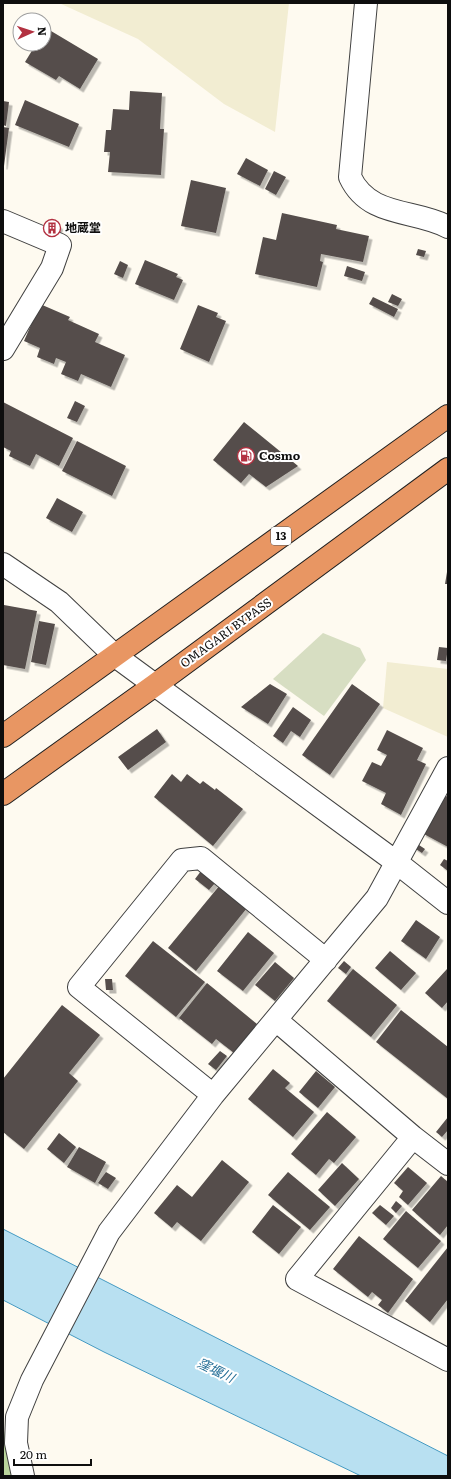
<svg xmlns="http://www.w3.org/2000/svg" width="451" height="1479" font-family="Literata,'Noto Sans JP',serif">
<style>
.farmland{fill:#f2edd2}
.forest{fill:#bad59c}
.cemetery{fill:#d7dec2}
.water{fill:#b8e0f1;stroke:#459ac2}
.building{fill:#554e4b;filter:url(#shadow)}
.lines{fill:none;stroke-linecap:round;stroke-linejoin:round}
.minor-casing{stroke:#414141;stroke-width:24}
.highway-casing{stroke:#1f1f1f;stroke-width:24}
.minor{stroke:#fff;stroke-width:22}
.highway{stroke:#e89663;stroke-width:22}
.labels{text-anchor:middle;stroke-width:4;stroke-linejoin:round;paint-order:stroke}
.shield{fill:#fff;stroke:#565656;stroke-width:1}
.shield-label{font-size:11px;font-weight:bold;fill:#0e0e0e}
.poi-label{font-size:12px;font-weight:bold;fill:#0e0e0e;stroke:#fff;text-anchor:start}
.street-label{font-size:12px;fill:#0e0e0e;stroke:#fff}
.water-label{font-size:13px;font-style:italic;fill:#216c95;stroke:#fff}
</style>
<defs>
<filter id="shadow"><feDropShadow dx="3.5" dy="3.5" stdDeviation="0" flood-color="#0004"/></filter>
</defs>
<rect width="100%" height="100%" fill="#fefaf0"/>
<path class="farmland" d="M 59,3 L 289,3 L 275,132 L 224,104 L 138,39 Z
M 387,662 L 448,669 L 448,737 L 383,708 Z"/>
<path class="forest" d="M 3,1425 L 12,1476 L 3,1476 Z"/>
<path class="cemetery" d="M 323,633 L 360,648 L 366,660 L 324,716 L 273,679 Z"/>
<path class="water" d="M 3,1229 L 448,1456 L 448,1476 L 361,1476 L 104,1352 L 3,1300 Z"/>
<path class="building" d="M 46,28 L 98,59 L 80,89 L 59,76 L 56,80 L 25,62 L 36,44 L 44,44 Z
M 130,91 L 162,93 L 160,129 L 164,129 L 161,175 L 108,172 L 110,152 L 104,152 L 106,130 L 111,130 L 113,109 L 129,110 Z
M 25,100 L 79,124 L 69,147 L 15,125 Z
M 3,101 L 9,102 L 6,126 L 3,125 Z
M 3,127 L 9,128 L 4,166 L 3,166 Z
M 246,158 L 268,170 L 260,186 L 237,174 Z
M 274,171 L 286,177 L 276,195 L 265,189 Z
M 191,180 L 226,188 L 216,233 L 181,226 Z
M 282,213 L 337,225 L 336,229 L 369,236 L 363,262 L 321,254 L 320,261 L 323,262 L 317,287 L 255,274 L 263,237 L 276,240 Z
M 49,221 L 60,226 L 56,235 L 45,229 Z
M 418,249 L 426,251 L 424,257 L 416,255 Z
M 145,260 L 178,274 L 176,277 L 183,280 L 174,300 L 135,284 Z
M 120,261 L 128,265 L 123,278 L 114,274 Z
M 347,266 L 365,272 L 362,281 L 344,276 Z
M 392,294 L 402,299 L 398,306 L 388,302 Z
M 373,297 L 398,309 L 394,317 L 369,304 Z
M 40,304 L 70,317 L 68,320 L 99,334 L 95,342 L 125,355 L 111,387 L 81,374 L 78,381 L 61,374 L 66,362 L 56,358 L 54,364 L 37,357 L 40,348 L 24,341 Z
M 198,305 L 218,313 L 216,317 L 226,321 L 209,362 L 180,349 Z
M 75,401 L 85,406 L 77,422 L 67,418 Z
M 3,402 L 73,438 L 59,466 L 36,454 L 30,466 L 9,456 L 11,451 L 3,447 Z
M 244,422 L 298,466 L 266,487 L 249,474 L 241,483 L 213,460 Z
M 77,441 L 126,466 L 112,496 L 62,471 Z
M 57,498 L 83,512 L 72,532 L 46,518 Z
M 447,572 L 448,572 L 448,584 L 445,584 Z
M 4,605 L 37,611 L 25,669 L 3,665 Z
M 39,621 L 55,624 L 46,665 L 31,662 Z
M 439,647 L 448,648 L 446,661 L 437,660 Z
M 270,684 L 287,694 L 268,724 L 241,707 Z
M 352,684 L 380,704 L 330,775 L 302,755 Z
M 293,707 L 311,720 L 300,737 L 291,731 L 283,743 L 273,736 Z
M 157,729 L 166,742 L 128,770 L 118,757 Z
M 387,730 L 423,748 L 417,760 L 426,764 L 401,815 L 381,804 L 386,793 L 362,781 L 372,762 L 381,766 L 387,755 L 377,750 Z
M 172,774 L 181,782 L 187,774 L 200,784 L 203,781 L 215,790 L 216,788 L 243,809 L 213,846 L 154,797 Z
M 442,794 L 448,797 L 448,847 L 422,833 Z
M 416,843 L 425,849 L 422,853 L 413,847 Z
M 444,859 L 448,861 L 448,871 L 440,865 Z
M 201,871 L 215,883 L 209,890 L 195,879 Z
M 220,885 L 247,908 L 196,971 L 168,948 Z
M 416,920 L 440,937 L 426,959 L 401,941 Z
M 248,932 L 274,953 L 243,991 L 217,971 Z
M 153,941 L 205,982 L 176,1017 L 125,976 Z
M 390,951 L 416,973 L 401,990 L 375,968 Z
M 344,961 L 351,967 L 346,974 L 338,968 Z
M 275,962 L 294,978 L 275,1001 L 255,985 Z
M 353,969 L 397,1005 L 371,1037 L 327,1001 Z
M 447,969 L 448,1001 L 442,1008 L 425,993 Z
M 105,979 L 112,979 L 113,990 L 106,990 Z
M 207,983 L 257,1024 L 234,1053 L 216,1039 L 212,1044 L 179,1018 Z
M 62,1005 L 100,1035 L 69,1073 L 78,1081 L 24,1149 L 3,1132 L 3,1079 Z
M 401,1010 L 448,1047 L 448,1099 L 376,1042 Z
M 220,1051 L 227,1056 L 216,1070 L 208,1064 Z
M 273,1069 L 290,1083 L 285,1088 L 314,1112 L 293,1137 L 248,1099 Z
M 316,1071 L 335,1087 L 318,1108 L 299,1092 Z
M 327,1112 L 356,1137 L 334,1163 L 329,1159 L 316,1175 L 291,1154 Z
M 448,1117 L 448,1130 L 442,1137 L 436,1132 Z
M 59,1133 L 76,1147 L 64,1163 L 47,1149 Z
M 79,1147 L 106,1162 L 95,1183 L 67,1167 Z
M 222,1160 L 249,1182 L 201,1241 L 177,1222 L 172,1228 L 154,1213 L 177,1185 L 192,1197 Z
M 342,1163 L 359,1179 L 335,1206 L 318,1190 Z
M 408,1167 L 427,1183 L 408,1205 L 399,1197 L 403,1191 L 394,1183 Z
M 106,1172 L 116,1178 L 108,1189 L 98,1183 Z
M 288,1172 L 330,1207 L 310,1230 L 268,1195 Z
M 441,1176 L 448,1182 L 448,1225 L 440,1235 L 412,1210 Z
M 396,1201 L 402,1206 L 396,1213 L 391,1208 Z
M 273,1205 L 301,1227 L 279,1254 L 252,1232 Z
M 380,1205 L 394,1216 L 386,1225 L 372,1213 Z
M 406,1211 L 441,1241 L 418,1268 L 383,1239 Z
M 359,1236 L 413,1279 L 388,1313 L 378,1305 L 382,1300 L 372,1292 L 368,1297 L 333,1269 Z
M 448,1247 L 448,1299 L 430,1322 L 405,1301 Z"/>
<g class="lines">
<g class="minor-casing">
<path id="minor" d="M 366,3 L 350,177 C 369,218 415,209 448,227
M 3,221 L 60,245 L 52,268 L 3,349
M 3,564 L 59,602 L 114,655 L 396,862 L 448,903
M 276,1020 L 413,1137 L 448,1164
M 213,1095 L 79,987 L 182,860 L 201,858 L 326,960
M 413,1137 L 297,1279 L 448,1360
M 23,1476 L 16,1443 L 17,1417 L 32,1380 L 109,1232 L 213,1095 L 377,898 L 448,768"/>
</g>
<g class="highway-casing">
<path id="highway" d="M 3,736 L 448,416
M 3,794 L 155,685 L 448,469"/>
</g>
<use href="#minor" class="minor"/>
<use href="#highway" class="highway"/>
</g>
<defs>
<g id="building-ring" transform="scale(0.9)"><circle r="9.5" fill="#fff" stroke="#b23141" stroke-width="1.5"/><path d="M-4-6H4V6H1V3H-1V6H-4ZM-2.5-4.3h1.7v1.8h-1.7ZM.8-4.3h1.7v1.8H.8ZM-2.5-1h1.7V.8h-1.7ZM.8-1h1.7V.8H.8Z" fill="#b23141"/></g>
<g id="fuel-ring" transform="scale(0.9)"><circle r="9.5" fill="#fff" stroke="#b23141" stroke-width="1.5"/><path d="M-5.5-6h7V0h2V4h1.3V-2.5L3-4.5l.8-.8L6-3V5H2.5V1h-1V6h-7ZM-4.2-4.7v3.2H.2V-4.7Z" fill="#b23141"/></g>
</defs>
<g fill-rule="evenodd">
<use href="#building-ring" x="52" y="228"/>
<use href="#fuel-ring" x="246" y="456"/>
</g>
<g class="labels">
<rect class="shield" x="271" y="527" width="20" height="18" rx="3"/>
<g class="shield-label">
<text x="281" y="540">13</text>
</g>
<g class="poi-label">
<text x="65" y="232">地蔵堂</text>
<text x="259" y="460">Cosmo</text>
</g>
<g class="street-label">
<text transform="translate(226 633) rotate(-36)" y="4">OMAGARI BYPASS</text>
</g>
<g class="water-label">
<text transform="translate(216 1370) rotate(26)" y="5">窪堰川</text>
</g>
</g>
<rect width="451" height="1479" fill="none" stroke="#0e0e0e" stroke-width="8"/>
<g transform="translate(32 32) rotate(87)"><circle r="19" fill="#ffffff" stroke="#9f9f9f"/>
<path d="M0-3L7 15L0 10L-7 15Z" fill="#b23141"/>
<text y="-6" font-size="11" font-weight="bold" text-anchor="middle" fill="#0e0e0e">N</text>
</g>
<path d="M14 1459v6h77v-6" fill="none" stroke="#0e0e0e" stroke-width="2"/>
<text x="20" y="1459" font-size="12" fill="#0e0e0e" stroke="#ffffff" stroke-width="3" paint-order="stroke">20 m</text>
</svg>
